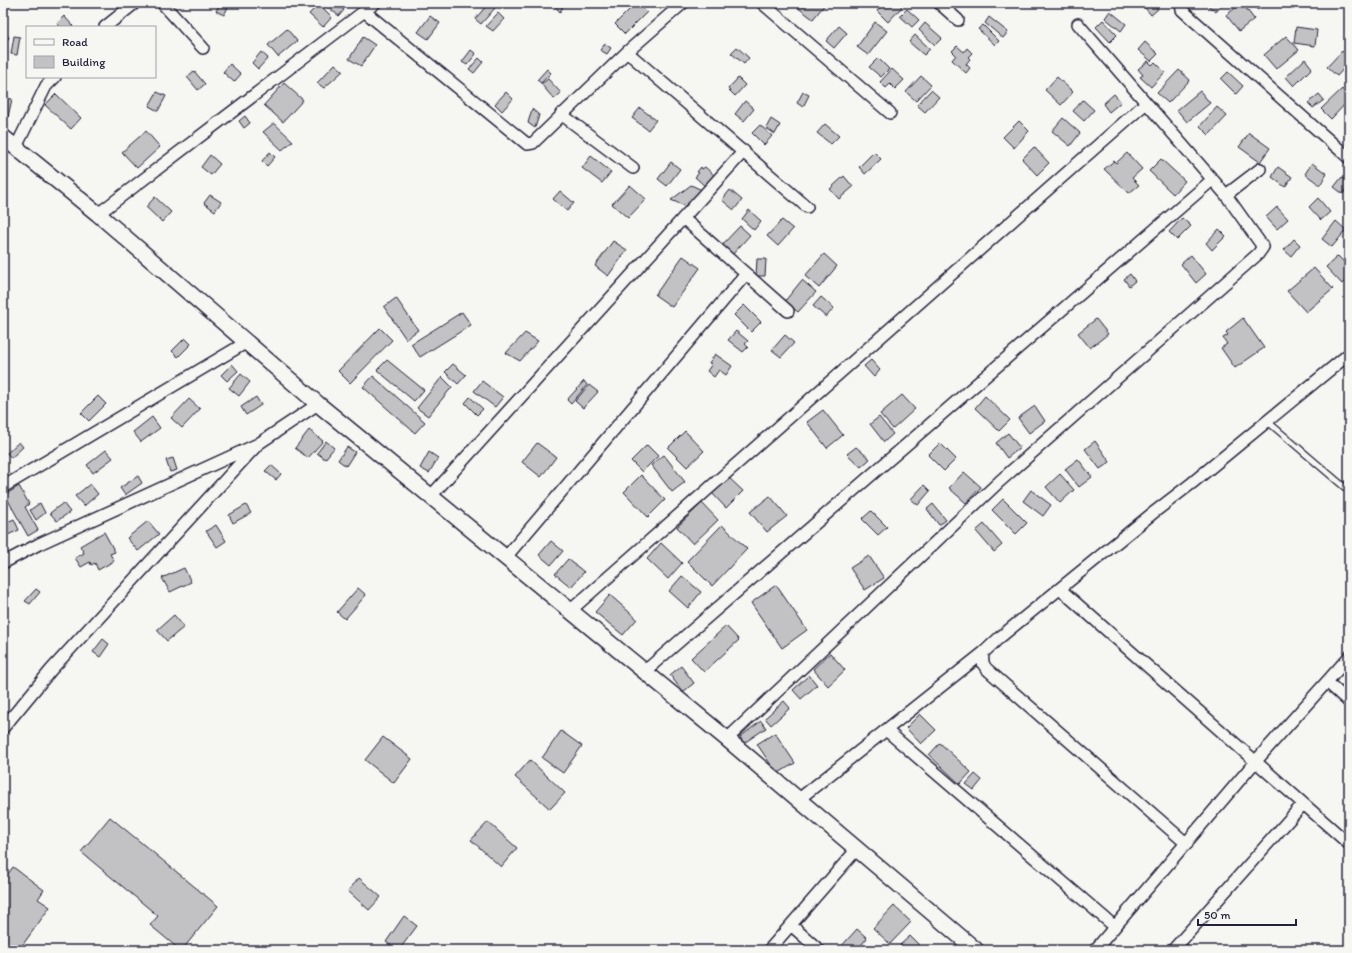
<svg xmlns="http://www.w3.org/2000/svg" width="1352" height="953" font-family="Itim,sans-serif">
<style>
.building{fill:#c2c2c4;stroke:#22223b}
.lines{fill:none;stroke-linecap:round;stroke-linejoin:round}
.lane-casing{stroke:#22223b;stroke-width:8}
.street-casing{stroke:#22223b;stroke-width:14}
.secondary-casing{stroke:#22223b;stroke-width:18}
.lane{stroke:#f6f6f2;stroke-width:5.5}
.street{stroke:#f6f6f2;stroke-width:11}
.secondary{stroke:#f6f6f2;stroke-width:15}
</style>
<rect width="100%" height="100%" fill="#f6f6f2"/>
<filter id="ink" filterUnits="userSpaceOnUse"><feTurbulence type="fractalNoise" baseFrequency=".025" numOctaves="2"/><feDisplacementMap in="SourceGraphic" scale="8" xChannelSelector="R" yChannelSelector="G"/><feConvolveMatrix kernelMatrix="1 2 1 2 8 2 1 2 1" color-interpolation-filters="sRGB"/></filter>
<g filter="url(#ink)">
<path class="building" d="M 220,3 L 230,3 L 224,15 L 216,11 Z
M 326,3 L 335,3 L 344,10 L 339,16 L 325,5 Z
M 489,3 L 495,8 L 481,24 L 475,19 Z
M 552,3 L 565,3 L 560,12 Z
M 636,3 L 638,3 L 647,12 L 625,34 L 615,24 Z
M 800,3 L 826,3 L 813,19 L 797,7 Z
M 884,3 L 898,3 L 902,7 L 888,22 L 877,11 Z
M 1141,3 L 1153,3 L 1158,9 L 1151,15 Z
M 1205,3 L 1224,3 L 1216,12 Z
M 1242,3 L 1254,19 L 1239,31 L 1226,15 Z
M 1250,3 L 1264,3 L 1258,10 Z
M 319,4 L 332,17 L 323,27 L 309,14 Z
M 907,9 L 919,20 L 912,27 L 900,16 Z
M 1110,11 L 1126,24 L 1121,31 L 1105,18 Z
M 498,13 L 504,19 L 493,31 L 486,26 Z
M 64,16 L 73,26 L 72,27 L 60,27 L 57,23 Z
M 430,16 L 440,23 L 428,39 L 418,32 Z
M 989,17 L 1008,32 L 1003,38 L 985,23 Z
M 1103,20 L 1117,35 L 1110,42 L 1096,27 Z
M 875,22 L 887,31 L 868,55 L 857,47 Z
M 925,23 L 942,38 L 935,45 L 919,30 Z
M 983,25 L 999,41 L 995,45 L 978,29 Z
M 839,26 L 847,33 L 834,48 L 826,41 Z
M 1296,27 L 1317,30 L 1315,46 L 1294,43 Z
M 3,29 L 9,38 L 3,43 Z
M 287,29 L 297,41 L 278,57 L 268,45 Z
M 915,35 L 930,49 L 924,55 L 909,42 Z
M 14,36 L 20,37 L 17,55 L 11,54 Z
M 1286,36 L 1299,50 L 1276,69 L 1264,55 Z
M 363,37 L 375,45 L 361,66 L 349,59 Z
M 1145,42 L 1158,54 L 1151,61 L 1138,50 Z
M 605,44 L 611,48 L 607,54 L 600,50 Z
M 957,46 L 964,52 L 967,48 L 972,53 L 968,57 L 970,59 L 966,64 L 970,68 L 966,73 L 952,60 L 956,55 L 952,51 Z
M 737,47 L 749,58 L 744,64 L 731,53 Z
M 471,50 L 476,54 L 467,65 L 462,62 Z
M 1342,51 L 1349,58 L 1349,63 L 1337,76 L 1327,67 Z
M 261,52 L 268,58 L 258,69 L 252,63 Z
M 479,58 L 483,62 L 474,73 L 469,69 Z
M 878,58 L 889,69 L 881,77 L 869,67 Z
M 1305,59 L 1312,68 L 1294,86 L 1286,77 Z
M 1148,61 L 1152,65 L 1155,62 L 1165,72 L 1151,87 L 1140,77 L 1143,75 L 1138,69 Z
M 230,64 L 241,74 L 234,82 L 223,72 Z
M 335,64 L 343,71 L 324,88 L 317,83 Z
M 547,69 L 551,73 L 541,83 L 537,80 Z
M 892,69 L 904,80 L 895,89 L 890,84 L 886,88 L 880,82 Z
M 1179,70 L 1190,80 L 1168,103 L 1157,93 Z
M 194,71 L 205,84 L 198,90 L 187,77 Z
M 1228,72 L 1243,86 L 1236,94 L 1221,79 Z
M 921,76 L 931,85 L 916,101 L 906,92 Z
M 1057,77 L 1073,92 L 1061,105 L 1045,90 Z
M 738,78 L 745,85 L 735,96 L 728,89 Z
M 548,79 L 561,93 L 554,99 L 541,84 Z
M 284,83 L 303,100 L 283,122 L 264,105 Z
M 1342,89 L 1349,97 L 1349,100 L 1331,119 L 1321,109 Z
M 931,90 L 939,97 L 925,112 L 917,105 Z
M 1200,91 L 1210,103 L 1187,122 L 1177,110 Z
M 157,92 L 166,96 L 158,111 L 149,106 Z
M 506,92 L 513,99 L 502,111 L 495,104 Z
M 803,92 L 809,95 L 803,107 L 797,103 Z
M 56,94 L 81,118 L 71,129 L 45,105 Z
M 1114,94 L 1121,102 L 1109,112 L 1103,104 Z
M 1319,94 L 1324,100 L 1313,108 L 1308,103 Z
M 6,98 L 12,99 L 8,117 L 3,116 Z
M 1083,100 L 1094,110 L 1084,121 L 1073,111 Z
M 745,101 L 754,109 L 744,121 L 735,114 Z
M 1217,107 L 1227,116 L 1209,135 L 1200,126 Z
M 640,108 L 656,120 L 648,130 L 632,118 Z
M 532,109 L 539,115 L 535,128 L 528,123 Z
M 245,116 L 250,123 L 244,128 L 239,121 Z
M 1063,118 L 1080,133 L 1070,146 L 1052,131 Z
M 771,119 L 780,125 L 775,134 L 766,128 Z
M 1019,121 L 1029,131 L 1014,148 L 1003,137 Z
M 274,123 L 293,141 L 282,150 L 263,132 Z
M 825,124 L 839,136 L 831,144 L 817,133 Z
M 760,125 L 772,136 L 764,145 L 752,133 Z
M 146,131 L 160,147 L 137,168 L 122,152 Z
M 1249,133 L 1270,148 L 1260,162 L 1239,147 Z
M 1034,147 L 1049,163 L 1037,175 L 1022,159 Z
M 270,152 L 275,157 L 267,166 L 262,161 Z
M 874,152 L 881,159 L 865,174 L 859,167 Z
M 1127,153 L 1142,169 L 1132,178 L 1139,185 L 1129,193 L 1104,169 L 1114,161 L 1116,163 Z
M 210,155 L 220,164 L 211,175 L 201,167 Z
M 591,156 L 611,172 L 602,183 L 582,168 Z
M 1161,159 L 1185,181 L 1173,194 L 1149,171 Z
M 671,162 L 680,169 L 667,186 L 658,179 Z
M 1312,163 L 1327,174 L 1320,185 L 1305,174 Z
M 701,167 L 702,169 L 705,167 L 715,176 L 706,187 L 695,177 L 699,173 L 697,172 Z
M 1278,167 L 1292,177 L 1285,187 L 1272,177 Z
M 844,176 L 853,187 L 839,199 L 830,189 Z
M 1342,177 L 1349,183 L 1349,185 L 1343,194 L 1334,187 Z
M 630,185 L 646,199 L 628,218 L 612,204 Z
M 691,185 L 704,191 L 685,206 L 671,200 Z
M 730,190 L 742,200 L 734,210 L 722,200 Z
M 560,191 L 574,203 L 567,211 L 553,199 Z
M 210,195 L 221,202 L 215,211 L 204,203 Z
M 155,197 L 171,212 L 162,222 L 146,207 Z
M 1318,198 L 1330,212 L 1321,220 L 1309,207 Z
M 1277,207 L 1288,219 L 1277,229 L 1266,217 Z
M 749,210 L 761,221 L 754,230 L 742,219 Z
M 1182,218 L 1191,226 L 1177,240 L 1169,232 Z
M 782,220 L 793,229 L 778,246 L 767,236 Z
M 1336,221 L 1346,230 L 1332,247 L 1322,239 Z
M 740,226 L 750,235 L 732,255 L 721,246 Z
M 1219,229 L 1226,236 L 1212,250 L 1206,243 Z
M 1294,239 L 1300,245 L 1291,256 L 1284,250 Z
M 613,241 L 627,250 L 608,276 L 595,266 Z
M 824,254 L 837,266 L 819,288 L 805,276 Z
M 1191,255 L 1206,274 L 1196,283 L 1181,264 Z
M 683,256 L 700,268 L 672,307 L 655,295 Z
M 1338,256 L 1349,267 L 1349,277 L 1342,284 L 1326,267 Z
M 757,259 L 766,259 L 765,276 L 756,276 Z
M 1314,268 L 1333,289 L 1306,312 L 1287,291 Z
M 1130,274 L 1135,281 L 1129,286 L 1124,279 Z
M 802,280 L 816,292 L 798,312 L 785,301 Z
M 821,297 L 834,308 L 826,317 L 813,306 Z
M 396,298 L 418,330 L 406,339 L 384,307 Z
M 744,305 L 761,322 L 751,332 L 734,315 Z
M 462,312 L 471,325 L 420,357 L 411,344 Z
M 1243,318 L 1264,348 L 1235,368 L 1221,348 L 1227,344 L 1223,338 L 1228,335 L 1226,332 Z
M 1096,319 L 1108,334 L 1090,348 L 1078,333 Z
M 380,328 L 392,340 L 350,383 L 338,371 Z
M 736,331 L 748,341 L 745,344 L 748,347 L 743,352 L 728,340 Z
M 525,333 L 538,341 L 520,361 L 506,353 Z
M 785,335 L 794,343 L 781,357 L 772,350 Z
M 185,338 L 191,344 L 178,357 L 172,351 Z
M 715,354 L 732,366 L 726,375 L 719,370 L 714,377 L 707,371 L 712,364 L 709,363 Z
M 387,360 L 424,390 L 414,401 L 377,370 Z
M 871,360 L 880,370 L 874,377 L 864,366 Z
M 232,364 L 238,371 L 227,381 L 221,375 Z
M 453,364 L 466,375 L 458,384 L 445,372 Z
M 241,374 L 250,382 L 239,396 L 229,388 Z
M 373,376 L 425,422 L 415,433 L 363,387 Z
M 442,377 L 452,387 L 428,416 L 417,408 Z
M 482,381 L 503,397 L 495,407 L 474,391 Z
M 584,381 L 587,385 L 571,404 L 567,400 Z
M 589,385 L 598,392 L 583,408 L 575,401 Z
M 902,395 L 915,409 L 893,429 L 880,414 Z
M 98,396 L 106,404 L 89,421 L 81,413 Z
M 985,396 L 1010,420 L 999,431 L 975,408 Z
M 256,397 L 261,405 L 246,415 L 241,407 Z
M 470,397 L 483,409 L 477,415 L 465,403 Z
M 189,399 L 200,409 L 182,428 L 171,418 Z
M 1035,406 L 1045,421 L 1029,433 L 1018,418 Z
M 823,410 L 843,435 L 827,448 L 807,422 Z
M 152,417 L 160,428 L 141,442 L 133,432 Z
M 879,417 L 893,434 L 884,442 L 870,424 Z
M 309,430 L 323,441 L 308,458 L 295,448 Z
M 685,431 L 704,451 L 687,467 L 668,448 Z
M 1008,433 L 1020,448 L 1007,458 L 996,443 Z
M 326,441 L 334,448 L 325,459 L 317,453 Z
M 1095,441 L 1110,462 L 1100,469 L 1085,449 Z
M 19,442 L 23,447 L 11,458 L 7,453 Z
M 537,443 L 556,457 L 541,477 L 522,462 Z
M 940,443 L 956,459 L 944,471 L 928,455 Z
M 647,445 L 658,456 L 642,472 L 631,461 Z
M 347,447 L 355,452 L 346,466 L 338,460 Z
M 856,447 L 870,459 L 861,467 L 847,454 Z
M 106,450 L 113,458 L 93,473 L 87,465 Z
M 429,452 L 438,458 L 429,473 L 420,468 Z
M 664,455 L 685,482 L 672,492 L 651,465 Z
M 173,458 L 177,470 L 170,472 L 166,460 Z
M 1078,459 L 1092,477 L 1079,487 L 1065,469 Z
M 271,465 L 281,474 L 276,480 L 265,471 Z
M 964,472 L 981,487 L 966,503 L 949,488 Z
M 1060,474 L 1074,490 L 1060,503 L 1046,487 Z
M 641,475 L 665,500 L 648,517 L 624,492 Z
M 138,476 L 142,483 L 125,495 L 120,488 Z
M 727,476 L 743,491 L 726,508 L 711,492 Z
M 90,484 L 98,494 L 84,506 L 75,496 Z
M 924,485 L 930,491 L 918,505 L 911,499 Z
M 19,486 L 29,504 L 25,507 L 38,530 L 28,536 L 5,495 Z
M 1031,490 L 1051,505 L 1043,516 L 1023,501 Z
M 770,496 L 787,516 L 767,532 L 750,512 Z
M 1003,499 L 1027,523 L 1016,534 L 992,510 Z
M 40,503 L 45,513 L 36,520 L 30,510 Z
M 63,503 L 70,512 L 57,521 L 50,513 Z
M 702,503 L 718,520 L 693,544 L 677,527 Z
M 933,504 L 946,520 L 939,525 L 927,509 Z
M 246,505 L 251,513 L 233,523 L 229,515 Z
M 871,511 L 887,527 L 878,535 L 862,519 Z
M 14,519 L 19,530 L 3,537 L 3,524 Z
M 148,521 L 159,534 L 138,551 L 127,538 Z
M 984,524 L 1002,545 L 994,552 L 976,531 Z
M 216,525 L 226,541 L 217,547 L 206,531 Z
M 722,525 L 747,549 L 712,586 L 687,561 Z
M 104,532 L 115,552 L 110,554 L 114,561 L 98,570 L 95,563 L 91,565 L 90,562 L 81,567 L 75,558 L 84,553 L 80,546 Z
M 551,541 L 563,551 L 551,565 L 539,555 Z
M 661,543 L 682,563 L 668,579 L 647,559 Z
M 869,556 L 884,578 L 865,590 L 850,568 Z
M 568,559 L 584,572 L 571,587 L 555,574 Z
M 184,568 L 191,582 L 170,592 L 162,578 Z
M 682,576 L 701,592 L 688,608 L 669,591 Z
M 776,585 L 807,630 L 782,648 L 751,603 Z
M 358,588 L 366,595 L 345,619 L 337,612 Z
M 36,589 L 40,592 L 30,604 L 25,601 Z
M 610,595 L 637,619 L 623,635 L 595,612 Z
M 174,615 L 184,627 L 167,641 L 157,630 Z
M 726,626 L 739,640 L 704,672 L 691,658 Z
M 103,639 L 109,644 L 100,657 L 93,652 Z
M 830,653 L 845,670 L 828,686 L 813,669 Z
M 681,666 L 694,683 L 683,692 L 670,675 Z
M 809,675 L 817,685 L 801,699 L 793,690 Z
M 784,701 L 790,708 L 771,725 L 765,718 Z
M 920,714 L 936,730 L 921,744 L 906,728 Z
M 761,721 L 766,728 L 744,743 L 740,737 Z
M 561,731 L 582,746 L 563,773 L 542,758 Z
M 775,733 L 795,763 L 777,774 L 757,744 Z
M 383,737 L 412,759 L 394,783 L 365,760 Z
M 940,743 L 971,772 L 960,784 L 929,755 Z
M 530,760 L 565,793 L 550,809 L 515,777 Z
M 975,774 L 982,780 L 974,790 L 966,784 Z
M 110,817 L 218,906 L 182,950 L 180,950 L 150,925 L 158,916 L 81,852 Z
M 488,822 L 517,848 L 501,867 L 471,840 Z
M 13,867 L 44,890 L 38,899 L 50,907 L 19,950 L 3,950 L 3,881 Z
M 359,878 L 381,897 L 369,910 L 348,891 Z
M 894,906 L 911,922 L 890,944 L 873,928 Z
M 404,916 L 417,926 L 399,950 L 397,950 L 386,942 Z
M 857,929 L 867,938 L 857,950 L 838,950 Z
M 910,936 L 924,950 L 904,950 L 900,945 Z"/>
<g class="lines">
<g class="lane-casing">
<path id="lane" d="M 1267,421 L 1349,491"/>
</g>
<g class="street-casing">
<path id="street" d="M 162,3 L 203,48
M 762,3 L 890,113
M 939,3 L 958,20
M 1181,3 L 1182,10 L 1349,158
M 364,11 L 527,144 L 533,143 L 627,52 L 683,3
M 105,27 L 135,3
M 627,52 L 807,207
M 561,114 L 633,168
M 16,147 L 46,86 L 55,77
M 1226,195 L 1260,169
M 98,214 L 375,3
M 683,218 L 788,311
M 3,487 L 247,342
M 431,496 L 744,151
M 506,557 L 746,274
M 3,563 L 39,544 L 258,444 L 318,404
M 1060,589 L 1349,844
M 571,610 L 1146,103
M 645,671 L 1212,180
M 1327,682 L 1349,702
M 3,728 L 51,670 L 258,444
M 886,730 L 1114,926
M 727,739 L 1000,481 L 1258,254 L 1263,247 L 1226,195 L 1078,24
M 799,799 L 983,653
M 1187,844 L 989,671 C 983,666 982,662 983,653 L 999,638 L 1153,513 L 1192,483 L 1349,354
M 791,925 L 819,950
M 769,950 L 857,849
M 1095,950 L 1255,762 L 1349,657
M 1173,950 L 1303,804"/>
</g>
<g class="secondary-casing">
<path id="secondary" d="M 3,137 L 98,214 L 318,404 L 727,739 L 976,950"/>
</g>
<use href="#lane" class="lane"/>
<use href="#street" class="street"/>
<use href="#secondary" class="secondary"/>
</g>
</g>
<rect width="1352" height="953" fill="none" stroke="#f6f6f2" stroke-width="16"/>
<rect x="8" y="8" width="1336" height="937" fill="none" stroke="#22223b" stroke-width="1.5" filter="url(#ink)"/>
<rect x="26" y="26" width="130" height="52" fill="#f6f6f2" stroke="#a1a1a9"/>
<rect x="34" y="39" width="20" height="6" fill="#f6f6f2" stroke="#a1a1a9"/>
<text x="62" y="46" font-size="12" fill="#22223b">Road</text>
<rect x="34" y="56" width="20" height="12" fill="#c2c2c4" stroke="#a1a1a9"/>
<text x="62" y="66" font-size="12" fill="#22223b">Building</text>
<path d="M1198 919v6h98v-6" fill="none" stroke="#22223b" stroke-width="2"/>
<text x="1204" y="919" font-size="12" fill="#22223b" stroke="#f6f6f2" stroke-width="3" paint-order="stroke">50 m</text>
</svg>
